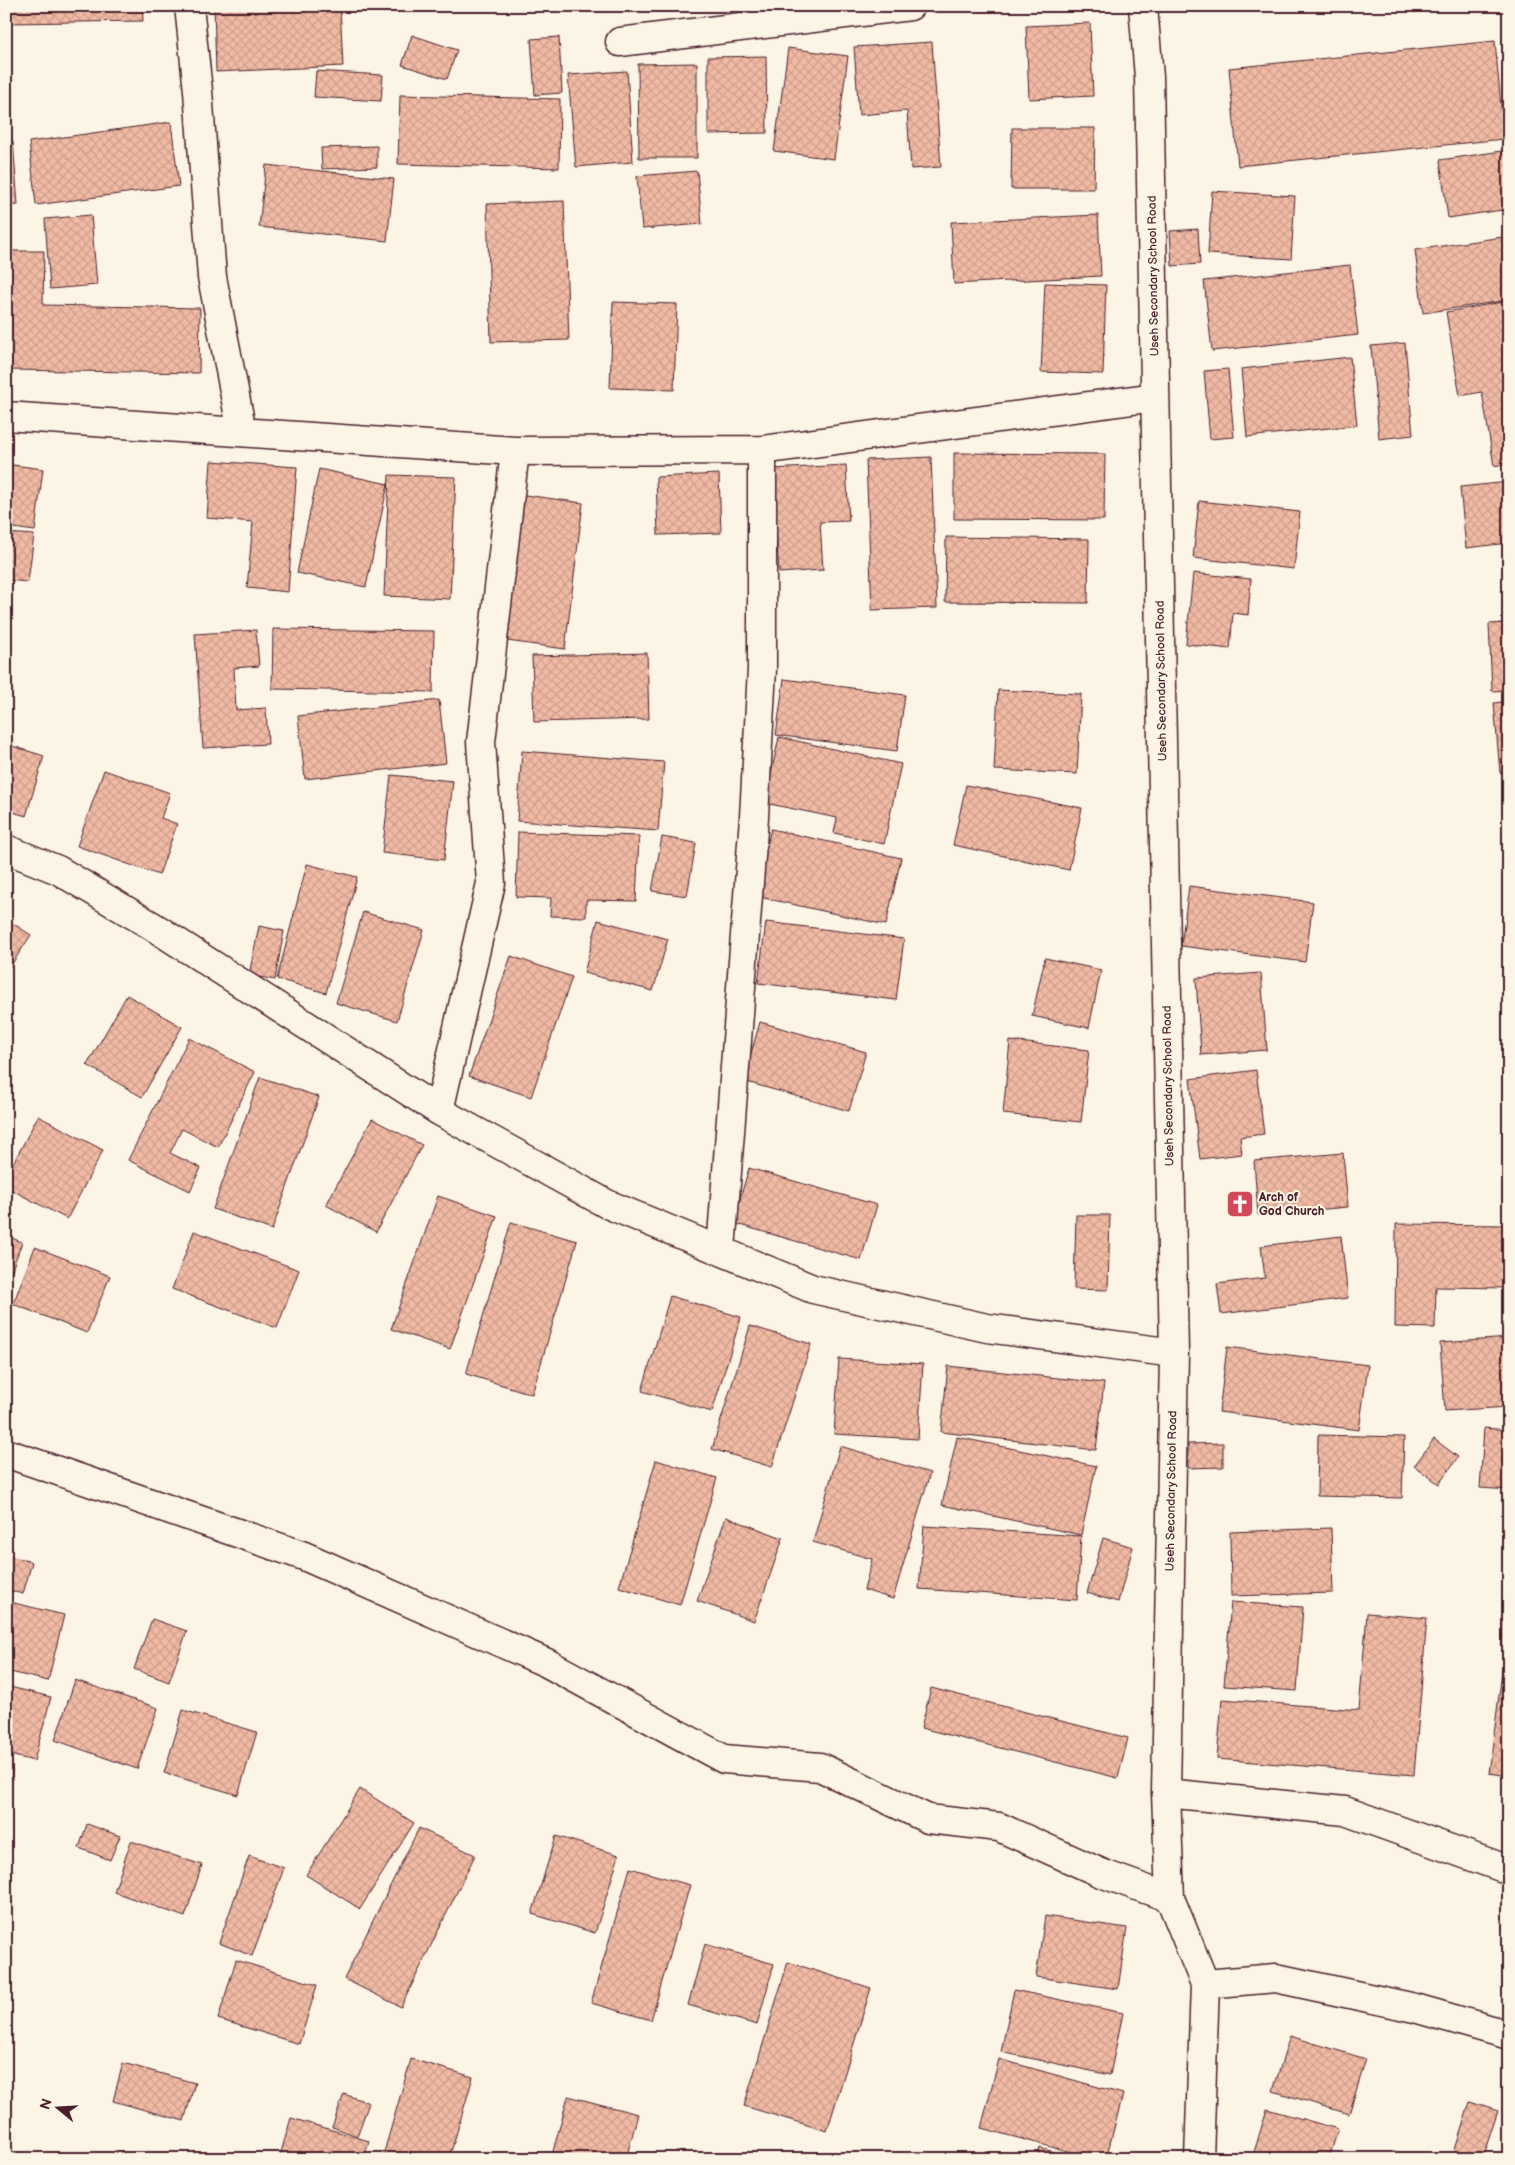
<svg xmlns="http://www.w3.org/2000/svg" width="1515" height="2165" font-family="'Balsamiq Sans',sans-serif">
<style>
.building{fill:url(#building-cross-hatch);stroke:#4a1f2b}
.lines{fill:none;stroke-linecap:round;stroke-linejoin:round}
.street-casing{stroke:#4a1f2b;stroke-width:31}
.street{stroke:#fcf5e5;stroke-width:28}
.labels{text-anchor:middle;stroke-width:4;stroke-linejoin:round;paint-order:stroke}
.street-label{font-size:12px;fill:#4a1f2b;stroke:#fcf5e5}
.poi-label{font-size:12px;font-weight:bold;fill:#4a1f2b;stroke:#fcf5e5;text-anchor:start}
</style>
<defs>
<pattern id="building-cross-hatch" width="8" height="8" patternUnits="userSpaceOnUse" patternTransform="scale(1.25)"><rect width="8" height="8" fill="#f0baa4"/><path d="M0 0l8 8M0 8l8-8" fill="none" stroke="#cf9f8d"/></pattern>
</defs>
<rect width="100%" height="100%" fill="#fcf5e5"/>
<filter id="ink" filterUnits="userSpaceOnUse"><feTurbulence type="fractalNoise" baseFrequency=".02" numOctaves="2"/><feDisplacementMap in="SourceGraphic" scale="10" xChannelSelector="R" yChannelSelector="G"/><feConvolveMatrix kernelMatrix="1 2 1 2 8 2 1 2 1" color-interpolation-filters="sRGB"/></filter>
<g filter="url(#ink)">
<path class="building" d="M 10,6 L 142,6 L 143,21 L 11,23 Z
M 214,6 L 340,6 L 343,66 L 216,72 Z
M 1090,23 L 1093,96 L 1029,99 L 1026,26 Z
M 412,35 L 457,50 L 447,79 L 402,65 Z
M 559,37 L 562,93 L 535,95 L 531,39 Z
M 1495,41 L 1504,139 L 1238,166 L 1229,68 Z
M 932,42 L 941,167 L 911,169 L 907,111 L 859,115 L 854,47 Z
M 788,48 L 848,56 L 834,159 L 774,151 Z
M 766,56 L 767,133 L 708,134 L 708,57 Z
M 697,63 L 697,158 L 639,158 L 638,64 Z
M 316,71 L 383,75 L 381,101 L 314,97 Z
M 627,71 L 633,162 L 576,167 L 568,75 Z
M 400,95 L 560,99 L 559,168 L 398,164 Z
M 171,122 L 179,186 L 36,205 L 29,142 Z
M 1012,128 L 1095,128 L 1094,189 L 1011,189 Z
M 13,141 L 18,205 L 6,206 L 6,142 Z
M 377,146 L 377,167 L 322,169 L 321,148 Z
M 1509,150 L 1509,209 L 1448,218 L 1440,160 Z
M 266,165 L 394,179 L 387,241 L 259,227 Z
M 697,171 L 702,224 L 642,229 L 637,176 Z
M 1212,191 L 1295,196 L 1291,259 L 1208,254 Z
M 564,201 L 569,340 L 491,342 L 487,204 Z
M 91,215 L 97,285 L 50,289 L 45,219 Z
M 1098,215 L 1101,276 L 954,284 L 951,222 Z
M 1198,229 L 1200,264 L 1172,266 L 1170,231 Z
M 1509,236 L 1509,300 L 1423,313 L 1415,250 Z
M 6,251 L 44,251 L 43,305 L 200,308 L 199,373 L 6,370 Z
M 1350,265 L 1358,335 L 1212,351 L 1204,281 Z
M 1045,283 L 1106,285 L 1103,374 L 1041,372 Z
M 1508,301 L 1509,463 L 1494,466 L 1482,392 L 1460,396 L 1446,312 Z
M 613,302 L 677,304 L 674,390 L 610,388 Z
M 1405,343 L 1413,435 L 1379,439 L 1371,346 Z
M 1350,357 L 1357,425 L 1247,437 L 1241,369 Z
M 1228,369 L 1234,437 L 1210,439 L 1204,371 Z
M 954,453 L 1105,454 L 1104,520 L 954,519 Z
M 931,457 L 937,608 L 872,610 L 866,460 Z
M 211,461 L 297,467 L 288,592 L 247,588 L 253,522 L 207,518 Z
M 6,464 L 43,469 L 35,531 L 6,527 Z
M 846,465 L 849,521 L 820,522 L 823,570 L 779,573 L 772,469 Z
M 319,469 L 388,484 L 366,587 L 297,573 Z
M 719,474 L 721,533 L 658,535 L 656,477 Z
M 389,475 L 456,477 L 450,599 L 384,596 Z
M 1509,482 L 1509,543 L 1466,548 L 1460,487 Z
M 518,494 L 583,503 L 565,649 L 500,640 Z
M 1199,501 L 1300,512 L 1294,569 L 1193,558 Z
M 6,533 L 34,535 L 28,582 L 6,580 Z
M 946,537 L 1089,539 L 1088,603 L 945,602 Z
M 1193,573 L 1251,579 L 1248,615 L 1233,613 L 1230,649 L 1186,644 Z
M 1509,623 L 1509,690 L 1492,691 L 1489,624 Z
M 273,629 L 434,631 L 433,692 L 272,689 Z
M 256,630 L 259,666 L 234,668 L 236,710 L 266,708 L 268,744 L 203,748 L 195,634 Z
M 647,653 L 649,719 L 534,722 L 532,656 Z
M 784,679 L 905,695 L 897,751 L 776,735 Z
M 998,690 L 1081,694 L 1077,774 L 994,770 Z
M 439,700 L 446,763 L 305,779 L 298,716 Z
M 1509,701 L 1509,772 L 1500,773 L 1494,703 Z
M 779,737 L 901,764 L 884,844 L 834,833 L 837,818 L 765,803 Z
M 6,744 L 44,756 L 26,816 L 6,810 Z
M 522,751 L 664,762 L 658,831 L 517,821 Z
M 104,770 L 170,793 L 161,818 L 177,824 L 159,875 L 77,846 Z
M 391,775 L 453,781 L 444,860 L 382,853 Z
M 966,785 L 1082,808 L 1069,870 L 953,845 Z
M 771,829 L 901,858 L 886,925 L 755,896 Z
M 518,832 L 639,836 L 636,901 L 586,900 L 586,917 L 550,916 L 551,898 L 516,897 Z
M 662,837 L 696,843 L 687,896 L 652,891 Z
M 307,864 L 357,877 L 326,993 L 277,979 Z
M 1189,886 L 1313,902 L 1305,962 L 1181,946 Z
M 363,912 L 424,930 L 397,1021 L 336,1003 Z
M 6,919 L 31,935 L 6,973 Z
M 598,920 L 668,939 L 653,991 L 584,973 Z
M 766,922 L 904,939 L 896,1000 L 758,983 Z
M 259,926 L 284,931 L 275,980 L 249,975 Z
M 511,956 L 572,977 L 531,1097 L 469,1076 Z
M 1045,958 L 1101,970 L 1089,1028 L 1032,1016 Z
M 1261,973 L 1267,1050 L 1201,1055 L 1196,978 Z
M 127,995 L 182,1027 L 142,1097 L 87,1065 Z
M 760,1022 L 866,1052 L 849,1111 L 743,1081 Z
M 189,1038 L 255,1072 L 218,1147 L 182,1129 L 170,1153 L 201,1168 L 190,1191 L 128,1160 Z
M 1010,1041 L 1089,1050 L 1081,1122 L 1003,1114 Z
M 1256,1070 L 1264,1134 L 1240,1137 L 1242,1154 L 1200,1159 L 1190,1079 Z
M 260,1077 L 319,1097 L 272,1230 L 213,1209 Z
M 38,1116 L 103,1150 L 67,1219 L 6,1187 L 6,1177 Z
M 372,1119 L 422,1145 L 376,1232 L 326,1205 Z
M 1343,1153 L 1348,1207 L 1258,1215 L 1254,1161 Z
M 749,1168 L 877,1205 L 861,1260 L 733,1223 Z
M 438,1196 L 497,1216 L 450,1349 L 391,1329 Z
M 1076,1215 L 1110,1215 L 1108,1290 L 1074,1289 Z
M 511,1222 L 577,1241 L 532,1394 L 466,1374 Z
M 1396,1224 L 1509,1225 L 1509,1288 L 1436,1287 L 1435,1328 L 1395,1327 Z
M 194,1231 L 299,1270 L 277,1328 L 172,1289 Z
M 6,1236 L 22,1242 L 6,1286 Z
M 1341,1236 L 1348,1298 L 1221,1314 L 1217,1284 L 1265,1278 L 1261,1246 Z
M 35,1247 L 110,1276 L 87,1333 L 13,1304 Z
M 670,1296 L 741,1317 L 712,1412 L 642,1391 Z
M 750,1326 L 811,1344 L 772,1467 L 712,1449 Z
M 1509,1338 L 1509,1407 L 1445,1411 L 1440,1343 Z
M 1227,1347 L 1368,1365 L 1359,1430 L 1219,1412 Z
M 839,1359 L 923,1364 L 918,1439 L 834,1434 Z
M 948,1366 L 1104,1383 L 1096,1450 L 941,1432 Z
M 1484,1428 L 1509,1430 L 1509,1490 L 1480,1488 Z
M 1318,1435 L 1404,1437 L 1402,1498 L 1317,1496 Z
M 957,1437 L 1096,1466 L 1081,1535 L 942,1505 Z
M 1434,1439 L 1458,1457 L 1439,1484 L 1414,1466 Z
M 1223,1443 L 1223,1467 L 1188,1468 L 1188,1444 Z
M 840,1446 L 930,1473 L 893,1599 L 864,1590 L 872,1559 L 813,1542 Z
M 656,1460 L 717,1478 L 680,1605 L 619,1587 Z
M 726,1517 L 783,1538 L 754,1621 L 697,1601 Z
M 924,1526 L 1081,1536 L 1077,1600 L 919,1589 Z
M 1509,1527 L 1509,1646 L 1502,1646 Z
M 1331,1528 L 1333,1593 L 1231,1596 L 1230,1532 Z
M 1103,1538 L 1133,1547 L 1118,1602 L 1087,1593 Z
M 6,1555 L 32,1562 L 23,1594 L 6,1590 Z
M 6,1601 L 64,1615 L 48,1681 L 6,1671 Z
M 1231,1602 L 1303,1607 L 1297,1691 L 1224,1686 Z
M 1367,1613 L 1427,1618 L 1414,1775 L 1217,1759 L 1222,1699 L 1359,1710 Z
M 152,1619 L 187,1631 L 169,1682 L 134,1669 Z
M 1503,1664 L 1509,1665 L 1509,1776 L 1489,1773 Z
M 75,1680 L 158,1708 L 137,1769 L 55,1740 Z
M 6,1686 L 51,1697 L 34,1761 L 6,1754 Z
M 931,1688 L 1128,1738 L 1118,1778 L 921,1728 Z
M 183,1710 L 257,1732 L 238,1795 L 164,1773 Z
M 6,1770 L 12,1770 L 6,1814 Z
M 360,1789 L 414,1823 L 360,1909 L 306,1875 Z
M 87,1824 L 120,1836 L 110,1860 L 79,1848 Z
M 419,1828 L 475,1855 L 401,2007 L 344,1979 Z
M 556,1836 L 619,1855 L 595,1933 L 532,1914 Z
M 131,1841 L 202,1865 L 185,1917 L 114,1892 Z
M 249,1856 L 284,1868 L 252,1956 L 219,1943 Z
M 630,1868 L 690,1885 L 651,2020 L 591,2003 Z
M 1045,1916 L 1127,1928 L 1118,1989 L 1036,1977 Z
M 705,1944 L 774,1964 L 757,2025 L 688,2005 Z
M 236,1960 L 317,1985 L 299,2044 L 218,2019 Z
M 788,1962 L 871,1988 L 827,2131 L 744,2106 Z
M 1014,1990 L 1123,2013 L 1110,2075 L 1001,2052 Z
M 1290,2036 L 1366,2059 L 1349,2114 L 1273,2091 Z
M 411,2059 L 473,2077 L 449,2159 L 382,2159 Z
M 999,2059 L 1123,2094 L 1106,2159 L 1096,2159 L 981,2128 Z
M 123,2063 L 195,2083 L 184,2121 L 113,2101 Z
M 344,2094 L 369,2103 L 357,2136 L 332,2127 Z
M 568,2096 L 638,2114 L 626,2159 L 551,2159 Z
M 1470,2102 L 1498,2111 L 1482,2159 L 1452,2159 Z
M 1267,2109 L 1338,2129 L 1329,2159 L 1252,2159 Z
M 291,2118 L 369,2141 L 364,2159 L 279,2159 Z
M 1040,2148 L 1079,2159 L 1037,2159 Z"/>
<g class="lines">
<g class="street-casing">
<path id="street" d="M 189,6 L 198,91 L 212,277 L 242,432
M 1143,6 L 1149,77 L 1174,1353 L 1166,1793 L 1170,1898 L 1205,1984 L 1199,2159
M 620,42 L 910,6
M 6,416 L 515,451 L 762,450 L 1155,397
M 6,849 L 58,870 L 154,927 L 439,1111 L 607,1204 L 813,1289 L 987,1328 L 1174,1353
M 439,1111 L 491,883 L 481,742 L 515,451
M 721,1250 L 754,817 L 762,669 L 762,450
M 6,1453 L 304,1556 L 547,1663 L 724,1759 L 820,1767 L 928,1819 L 999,1827 L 1101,1873 L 1170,1898
M 1166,1793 L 1345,1811 L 1509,1870
M 1205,1984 L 1276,1978 L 1415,2008 L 1509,2035"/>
</g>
<use href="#street" class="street"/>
</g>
</g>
<defs>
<g id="church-square" transform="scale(1.4375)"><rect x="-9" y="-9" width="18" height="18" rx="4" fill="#d1495b" stroke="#fcf5e5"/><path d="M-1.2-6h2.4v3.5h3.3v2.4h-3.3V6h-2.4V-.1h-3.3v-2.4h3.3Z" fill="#fff"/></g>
</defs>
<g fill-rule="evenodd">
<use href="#church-square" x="1240" y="1204"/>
</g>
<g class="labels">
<g class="street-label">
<text transform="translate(1153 276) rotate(-91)" y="4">Useh Secondary School Road</text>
<text transform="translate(1161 681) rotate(-91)" y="4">Useh Secondary School Road</text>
<text transform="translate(1168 1086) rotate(-91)" y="4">Useh Secondary School Road</text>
<text transform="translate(1171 1491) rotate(-89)" y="4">Useh Secondary School Road</text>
</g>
<g class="poi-label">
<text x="1259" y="1201">Arch of<tspan x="1259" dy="14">God Church</tspan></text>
</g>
</g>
<rect width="1515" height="2165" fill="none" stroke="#fcf5e5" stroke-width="25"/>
<rect x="12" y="12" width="1490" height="2140" fill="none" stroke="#4a1f2b" stroke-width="2" filter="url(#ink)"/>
<g transform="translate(58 2108) rotate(288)" stroke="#fcf5e5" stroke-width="4" paint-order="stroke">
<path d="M0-4L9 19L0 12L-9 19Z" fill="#4a1f2b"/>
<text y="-8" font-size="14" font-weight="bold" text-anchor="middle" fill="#4a1f2b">N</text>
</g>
</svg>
